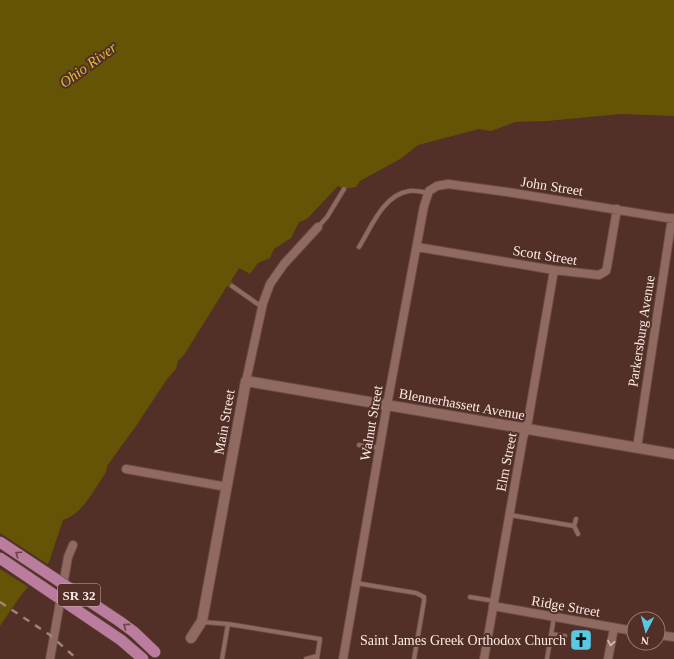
<svg xmlns="http://www.w3.org/2000/svg" width="674" height="659" font-family="'Times New Roman',serif">
<style>
.water{fill:#655406}
.pier{fill:#522f27}
.lines{fill:none;stroke-linecap:round;stroke-linejoin:round}
.service-casing{stroke:#694d47;stroke-width:5.5}
.minor-casing{stroke:#694d47;stroke-width:10}
.tertiary-casing{stroke:#694d47;stroke-width:12}
.service{stroke:#906960;stroke-width:4}
.minor{stroke:#906960;stroke-width:8}
.tertiary{stroke:#906960;stroke-width:10}
.rail{stroke:#9f847e;stroke-width:2.5;stroke-dasharray:7 7;stroke-linecap:butt}
.primary-bridge-casing{stroke:#694d47;stroke-width:12;stroke-linecap:butt}
.primary-bridge{stroke:#bb7d9e;stroke-width:11}
.oneway{stroke:#6c4245}
.oneway2{stroke:#d6bdb6}
.labels{text-anchor:middle;stroke-width:4;stroke-linejoin:round;paint-order:stroke}
.shield{fill:#522f27;stroke:#c9b2ac;stroke-width:1}
.shield-label{font-size:13px;font-weight:bold;fill:#fceae5}
.street-label{font-size:14px;fill:#fceae5;stroke:#522f27}
.poi-label{font-size:14px;fill:#fceae5;stroke:#522f27;text-anchor:end}
.water-label{font-size:15px;font-style:italic;fill:#dcbc3f;stroke:#522f27}
</style>
<rect width="100%" height="100%" fill="#522f27"/>
<path class="water" d="M 0,0 L 674,0 L 674,116 L 621,114 L 547,121 L 515,122 L 491,131 L 479,129 L 418,145 L 402,158 L 360,181 L 356,187 L 344,189 L 338,186 L 307,219 L 299,222 L 291,238 L 274,249 L 270,258 L 258,263 L 250,274 L 239,268 L 231,281 L 234,284 L 231,288 L 227,286 L 184,355 L 178,361 L 176,369 L 167,379 L 136,426 L 107,466 L 106,472 C 95,488 83,514 63,520 L 49,562 L 22,594 L 0,626 Z"/>
<path class="pier" d="M 0,533 L 49,565 L 30,588 L 0,569 Z"/>
<g class="lines">
<g class="service-casing">
<path id="service" d="M 318,227 L 327,217 L 344,189
M 359,247 C 371,228 383,195 409,191 C 414,190 422,192 428,193
M 232,286 L 262,307
M 359,445 L 380,448
M 510,515 L 574,526
M 576,519 L 574,526 L 578,534
M 356,583 L 416,593 L 424,597 L 424,601 L 414,659
M 470,597 L 494,601
M 203,622 L 228,624 L 320,639 L 317,659
M 551,634 L 565,636
M 222,659 L 228,624
M 306,659 L 317,656
M 547,659 L 554,617"/>
</g>
<g class="minor-casing">
<path id="minor" d="M 417,247 L 554,270 L 599,275 L 606,271 L 607,267 L 617,209
M 246,381 L 263,303 L 270,284 L 284,264 L 318,227
M 637,448 L 672,218
M 126,469 L 227,487
M 493,606 L 634,631
M 658,635 L 674,637
M 50,659 L 68,557 L 73,545
M 343,659 L 387,405 L 424,206 L 429,191 L 437,186 L 448,184 L 507,192 L 674,219
M 484,659 L 523,438 L 528,421 L 554,270
M 608,659 L 614,628"/>
</g>
<g class="tertiary-casing">
<path id="tertiary" d="M 191,638 L 202,621 L 246,381 L 674,454"/>
</g>
<use href="#service" class="service"/>
<use href="#minor" class="minor"/>
<use href="#tertiary" class="tertiary"/>
<path class="rail" d="M 0,602 L 50,635 L 77,659"/>
<g class="primary-bridge-casing">
<path id="primary-bridge" d="M 0,542 L 119,621 L 134,632 L 155,652
M 0,558 L 121,640 L 143,659"/>
</g>
<use href="#primary-bridge" class="primary-bridge"/>
</g>
<defs><path id="oneway-chevron" d="M-2-3.5L2.5 0L-2 3.5" fill="none" stroke-width="1.6" stroke-linecap="round" stroke-linejoin="round"/></defs>
<g class="oneway">
<use href="#oneway-chevron" transform="translate(18 554) rotate(-146)"/>
<use href="#oneway-chevron" transform="translate(126 626) rotate(-143)"/>
</g>
<use class="oneway2" href="#oneway-chevron" transform="translate(611 643) rotate(100)"/>
<defs>
<g id="church-square" transform="scale(1.15)"><rect x="-9" y="-9" width="18" height="18" rx="4" fill="#57c9e2" stroke="#522f27"/><path d="M-1.2-6h2.4v3.5h3.3v2.4h-3.3V6h-2.4V-.1h-3.3v-2.4h3.3Z" fill="#111"/></g>
</defs>
<g fill-rule="evenodd">
<use href="#church-square" x="581" y="640"/>
</g>
<g class="labels">
<rect class="shield" x="58" y="584" width="42" height="22" rx="3"/>
<g class="shield-label">
<text x="79" y="600">SR 32</text>
</g>
<g class="street-label">
<text transform="translate(552 186) rotate(9)" y="5">John Street</text>
<text transform="translate(545 255) rotate(9)" y="5">Scott Street</text>
<text transform="translate(641 331) rotate(-81)" y="5">Parkersburg Avenue</text>
<text transform="translate(462 404) rotate(10)" y="5">Blennerhassett Avenue</text>
<text transform="translate(224 422) rotate(-80)" y="5">Main Street</text>
<text transform="translate(371 423) rotate(-80)" y="5">Walnut Street</text>
<text transform="translate(506 462) rotate(-79)" y="5">Elm Street</text>
<text transform="translate(566 606) rotate(10)" y="5">Ridge Street</text>
</g>
<g class="poi-label">
<text x="566" y="645">Saint James Greek Orthodox Church</text>
</g>
<g class="water-label">
<text transform="translate(88 65) rotate(-36)" y="5">Ohio River</text>
</g>
</g>
<g transform="translate(646 631) rotate(186)"><circle r="19" fill="#522f27" stroke="#967a73"/>
<path d="M0-3L7 15L0 10L-7 15Z" fill="#57c9e2"/>
<text y="-6" font-size="11" font-weight="bold" text-anchor="middle" fill="#fceae5">N</text>
</g>
</svg>
